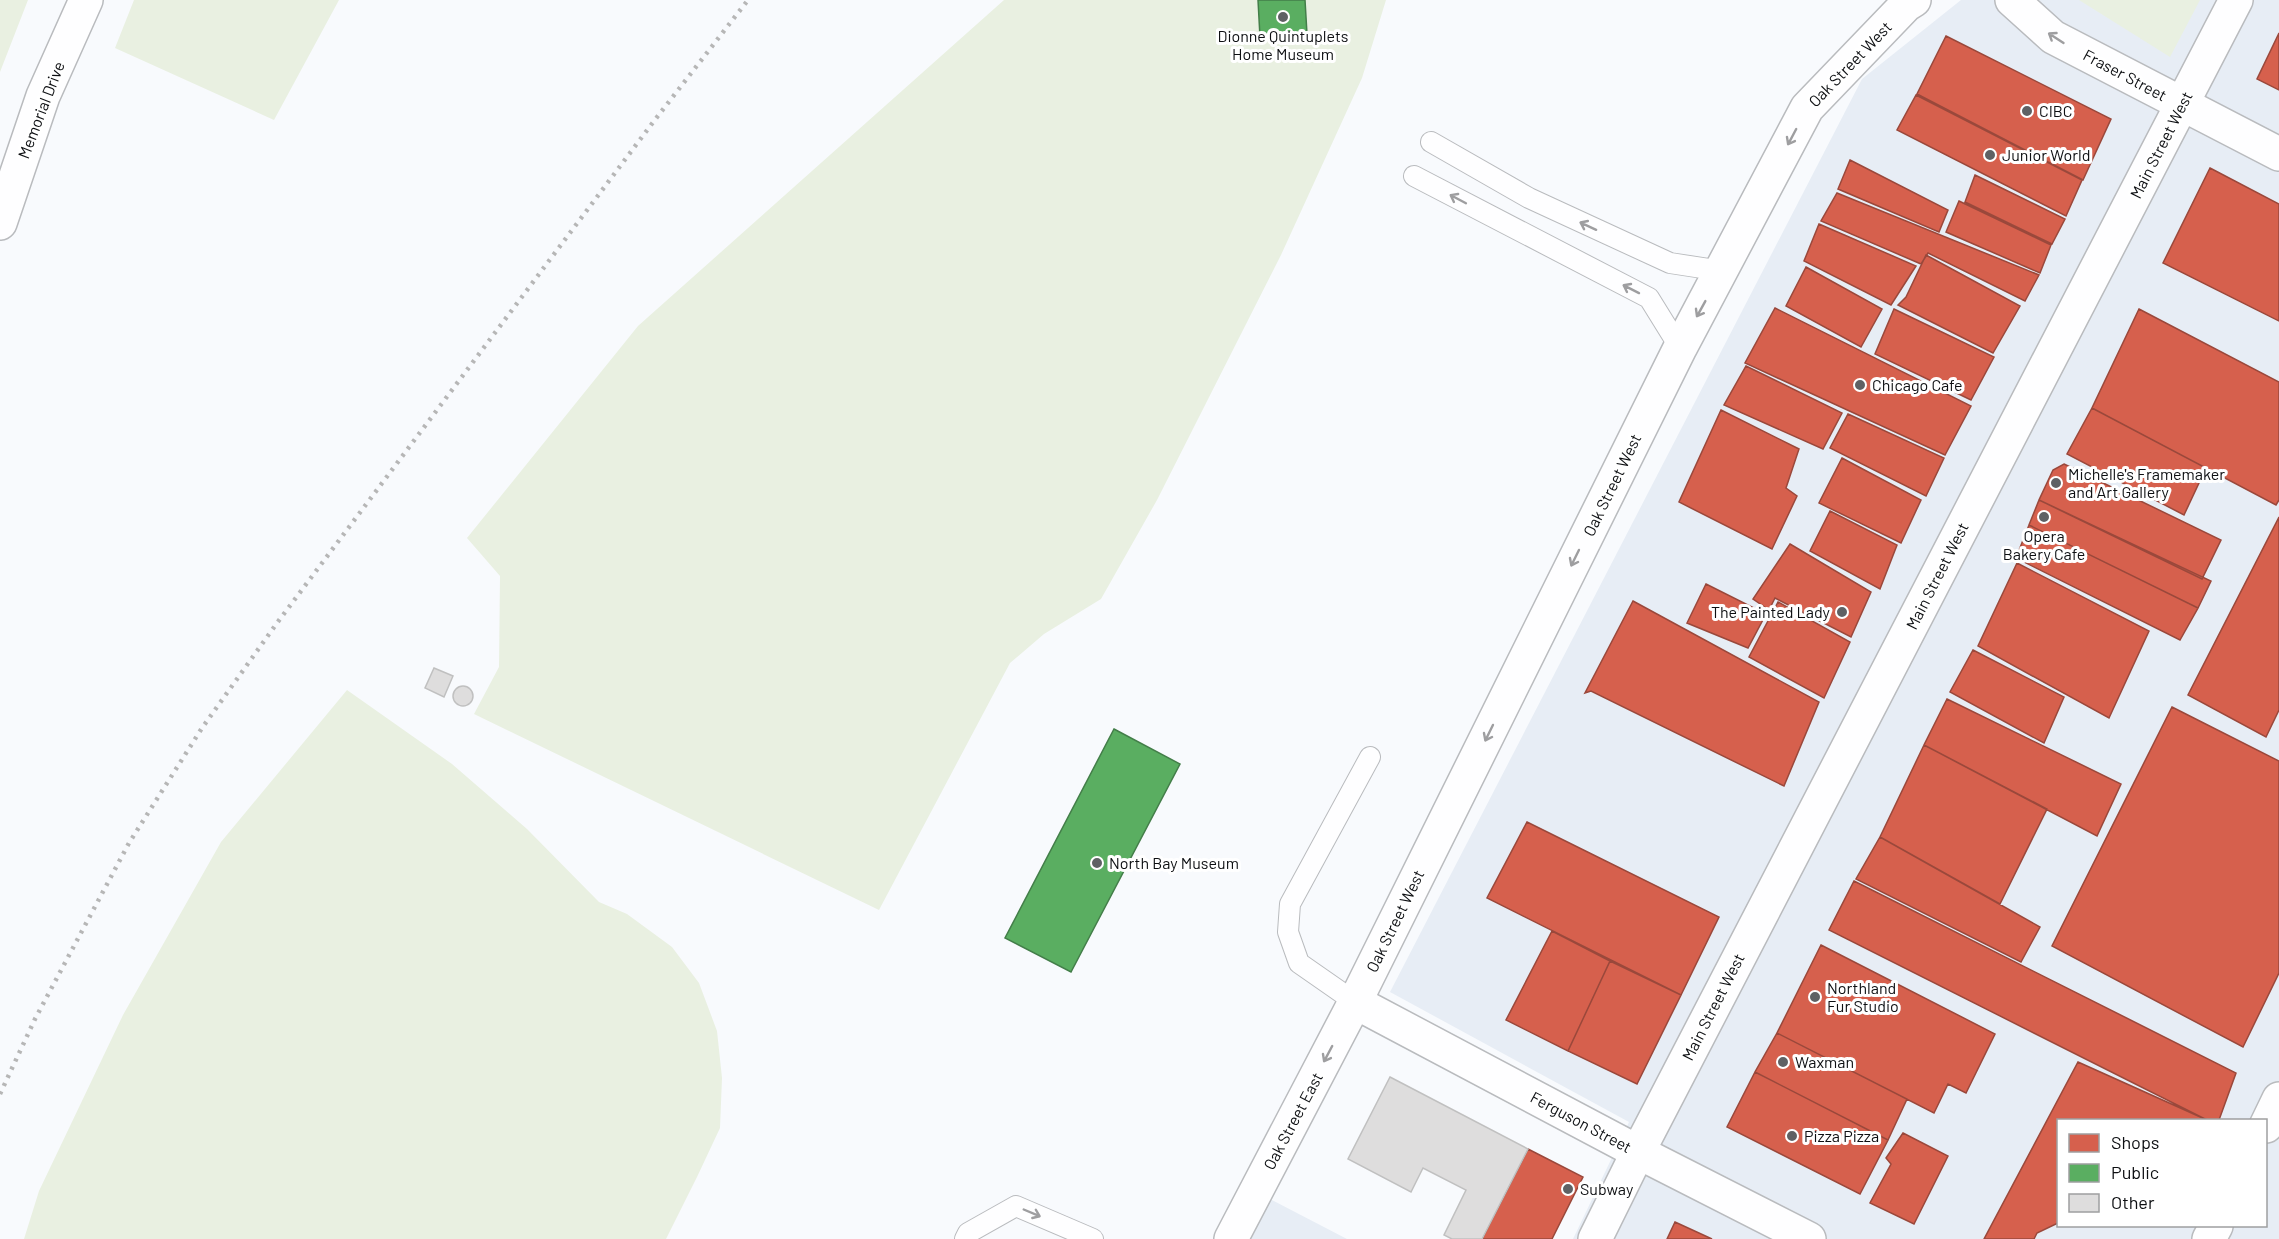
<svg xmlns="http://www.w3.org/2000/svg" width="2279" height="1239" font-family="Barlow,sans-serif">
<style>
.built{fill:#e7edf5;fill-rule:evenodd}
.green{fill:#e9f0e1}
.shops{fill:#d6604d;stroke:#9a483b;stroke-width:1.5}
.public{fill:#5aae61;stroke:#437e49;stroke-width:1.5}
.building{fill:#dedddd;stroke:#c0c0c0;stroke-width:1.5}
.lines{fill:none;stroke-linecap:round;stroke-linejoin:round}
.lane-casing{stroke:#b9bbbe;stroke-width:22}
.street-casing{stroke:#b9bbbe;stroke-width:36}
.secondary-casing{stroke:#b9bbbe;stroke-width:36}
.lane{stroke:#fefeff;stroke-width:20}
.street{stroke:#fefeff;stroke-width:33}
.secondary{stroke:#fefeff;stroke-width:33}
.rail{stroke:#b6b6b6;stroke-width:4.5;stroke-dasharray:3 6;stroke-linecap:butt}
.oneway{stroke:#9e9ea0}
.poi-dot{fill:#5f6164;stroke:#fff;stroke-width:2}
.labels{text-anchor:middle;stroke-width:6;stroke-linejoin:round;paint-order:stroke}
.poi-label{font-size:16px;fill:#0d0f12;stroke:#fff;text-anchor:start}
.street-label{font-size:16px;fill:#0d0f12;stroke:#fff}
</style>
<rect width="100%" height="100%" fill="#f8fafd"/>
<path class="built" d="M 1961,0 L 2279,0 L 2279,1239 L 1573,1239 L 1629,1122 L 1390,992 L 1862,79 ZM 2058,1120 L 2266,1120 L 2266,1226 L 2058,1226 Z
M 1270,1199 L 1347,1239 L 1251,1239 Z"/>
<path class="green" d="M 0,0 L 28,0 L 0,72 Z
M 134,0 L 339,0 L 274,120 L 115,48 Z
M 1004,0 L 1386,0 L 1362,78 L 1281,255 L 1157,500 L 1101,599 L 1044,634 L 1010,663 L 879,910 L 474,714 L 499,667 L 500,576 L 467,538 L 638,326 Z
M 2079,0 L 2200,0 L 2170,57 Z
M 347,690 L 452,764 L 527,829 L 599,902 L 627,914 L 672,947 L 699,983 L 717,1031 L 722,1078 L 720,1128 L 697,1177 L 666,1239 L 24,1239 L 39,1191 L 123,1015 L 221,842 Z"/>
<path class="shops" d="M 2279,33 L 2279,90 L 2257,79 Z
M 1946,36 L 2111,119 L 2083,180 L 1917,94 Z
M 1916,95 L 2082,180 L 2066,216 L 1897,130 Z
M 1850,160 L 1948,210 L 1939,232 L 1838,189 Z
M 2210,168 L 2279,204 L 2279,321 L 2163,263 Z
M 1975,175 L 2065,219 L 2052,244 L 1965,202 Z
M 1837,193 L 2039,275 L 2025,301 L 1928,253 L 1921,264 L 1821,221 Z
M 1959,201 L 2051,245 L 2040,273 L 1946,232 Z
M 1819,224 L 1916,266 L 1891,305 L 1804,261 Z
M 1926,255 L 2020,306 L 1993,353 L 1898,305 L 1906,297 Z
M 1806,267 L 1882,309 L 1861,347 L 1786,306 Z
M 1775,308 L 1971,406 L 1945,455 L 1745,363 Z
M 1894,309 L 1994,357 L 1971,400 L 1875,354 Z
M 2139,309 L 2279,382 L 2279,500 L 2276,505 L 2092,408 Z
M 1746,366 L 1842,413 L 1823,449 L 1724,405 Z
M 2092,408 L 2206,468 L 2184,515 L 2067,454 Z
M 1721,410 L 1799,449 L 1786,488 L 1797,496 L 1772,549 L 1679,502 Z
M 1848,414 L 1944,458 L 1926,496 L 1830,448 Z
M 1842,458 L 1921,500 L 1901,543 L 1819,503 Z
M 2064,464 L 2221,540 L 2202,579 L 2039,500 L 2053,470 Z
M 2039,500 L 2211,581 L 2198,608 L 2029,525 Z
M 1830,511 L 1897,545 L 1880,589 L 1810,551 Z
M 2279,517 L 2279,710 L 2266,737 L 2188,695 Z
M 2029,525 L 2198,608 L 2180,640 L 2016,558 Z
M 1790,544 L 1871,592 L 1851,637 L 1775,598 L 1769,610 L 1753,599 Z
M 2017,563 L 2149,631 L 2109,718 L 1978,646 Z
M 1706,584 L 1766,614 L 1748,648 L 1687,623 Z
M 1633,601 L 1819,702 L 1784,786 L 1591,691 L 1585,693 Z
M 1778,602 L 1850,642 L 1824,698 L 1749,657 Z
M 1973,650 L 2064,697 L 2044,743 L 1950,692 Z
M 1947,699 L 2121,784 L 2097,836 L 1924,745 Z
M 2172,707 L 2279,761 L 2279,973 L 2243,1047 L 2052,946 Z
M 1924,745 L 2047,809 L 2000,904 L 1880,837 Z
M 1527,822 L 1719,917 L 1681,995 L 1487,898 Z
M 1880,837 L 2040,927 L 2021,962 L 1856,879 Z
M 1854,881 L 2236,1073 L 2219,1120 L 2207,1120 L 1829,930 Z
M 1552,931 L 1610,961 L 1568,1051 L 1506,1020 Z
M 1821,945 L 1995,1034 L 1966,1093 L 1948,1084 L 1934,1113 L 1777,1033 Z
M 1610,961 L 1681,995 L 1637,1084 L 1568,1051 Z
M 1777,1033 L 1907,1099 L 1888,1140 L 1755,1072 Z
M 2078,1062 L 2207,1120 L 2058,1120 L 2058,1223 L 2037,1233 L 2034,1239 L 1984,1239 Z
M 1755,1072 L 1888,1140 L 1860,1194 L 1727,1127 Z
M 1903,1133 L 1948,1156 L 1914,1224 L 1870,1203 L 1891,1164 L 1886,1158 Z
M 1528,1149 L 1583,1177 L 1552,1239 L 1482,1239 Z
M 1675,1222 L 1712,1239 L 1667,1239 Z"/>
<path class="public" d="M 1258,0 L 1305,0 L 1307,34 L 1260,37 Z
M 1114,729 L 1180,764 L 1071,972 L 1005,938 Z"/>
<path class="building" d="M 434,668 L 453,676 L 444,697 L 425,688 Z
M453 696a10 10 0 1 1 20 0a10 10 0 1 1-20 0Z
M 1390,1077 L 1528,1149 L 1482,1239 L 1452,1239 L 1444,1235 L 1466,1190 L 1423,1168 L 1411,1192 L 1348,1159 Z"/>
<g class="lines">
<g class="lane-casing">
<path id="lane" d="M 1431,142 L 1529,198 L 1670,263 L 1722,271
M 1414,176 L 1649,298 L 1680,348
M 1355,1002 L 1299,963 L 1288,932 L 1290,904 L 1370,757
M 965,1239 L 968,1233 L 1016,1206 L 1093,1239"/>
</g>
<g class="street-casing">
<path id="street" d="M 2012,0 L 2053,37 L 2279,154
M 0,223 L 43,96 L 86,0
M 1355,1002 L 1638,1152 L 1809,1239"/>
</g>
<g class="secondary-casing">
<path id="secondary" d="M 2266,1126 L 2279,1099
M 1231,1239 L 1355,1002 L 1680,348 L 1807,108 L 1906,5 L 1914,0
M 1595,1239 L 1638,1152 L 2236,0
M 2209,1239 L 2216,1226"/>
</g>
<use href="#lane" class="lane"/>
<use href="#street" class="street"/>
<use href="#secondary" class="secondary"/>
<path class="rail" d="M 0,1094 L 35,1019 L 129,843 L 202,728 L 277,623 L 654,121 L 748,0"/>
</g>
<defs><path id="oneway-shaft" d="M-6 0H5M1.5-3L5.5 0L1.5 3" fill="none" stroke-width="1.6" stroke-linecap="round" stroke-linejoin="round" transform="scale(1.5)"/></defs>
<g class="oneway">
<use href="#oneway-shaft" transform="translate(2056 38) rotate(-147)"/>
<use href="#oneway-shaft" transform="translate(1792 137) rotate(118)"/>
<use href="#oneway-shaft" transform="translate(1458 199) rotate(-152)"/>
<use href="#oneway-shaft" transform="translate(1588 226) rotate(-155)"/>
<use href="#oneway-shaft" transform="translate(1631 289) rotate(-153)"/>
<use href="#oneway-shaft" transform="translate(1701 309) rotate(119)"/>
<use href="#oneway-shaft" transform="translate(1575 558) rotate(116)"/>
<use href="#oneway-shaft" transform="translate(1489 733) rotate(116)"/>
<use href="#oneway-shaft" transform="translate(1328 1054) rotate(118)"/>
<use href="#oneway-shaft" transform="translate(1032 1213) rotate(23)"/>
</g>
<g class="poi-dot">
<circle cx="1283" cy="17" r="6"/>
<circle cx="2027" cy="111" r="6"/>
<circle cx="1990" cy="155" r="6"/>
<circle cx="1860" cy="385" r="6"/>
<circle cx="2056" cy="483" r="6"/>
<circle cx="2044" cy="517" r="6"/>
<circle cx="1842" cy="612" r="6"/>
<circle cx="1097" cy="863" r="6"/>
<circle cx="1815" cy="997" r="6"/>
<circle cx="1783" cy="1062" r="6"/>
<circle cx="1792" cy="1136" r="6"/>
<circle cx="1568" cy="1189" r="6"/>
</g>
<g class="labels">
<g class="poi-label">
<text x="1283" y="42" text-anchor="middle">Dionne Quintuplets<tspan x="1283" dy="18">Home Museum</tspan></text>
<text x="2039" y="117">CIBC</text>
<text x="2002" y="161">Junior World</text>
<text x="1872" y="391">Chicago Cafe</text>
<text x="2068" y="480">Michelle's Framemaker<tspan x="2068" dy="18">and Art Gallery</tspan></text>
<text x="2044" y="542" text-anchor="middle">Opera<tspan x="2044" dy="18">Bakery Cafe</tspan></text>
<text x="1830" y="618" text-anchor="end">The Painted Lady</text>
<text x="1109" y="869">North Bay Museum</text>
<text x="1827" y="994">Northland<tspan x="1827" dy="18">Fur Studio</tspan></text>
<text x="1795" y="1068">Waxman</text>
<text x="1804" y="1142">Pizza Pizza</text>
<text x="1580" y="1195">Subway</text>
</g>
<g class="street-label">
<text transform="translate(1850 64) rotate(-46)" y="6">Oak Street West</text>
<text transform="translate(2125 75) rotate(28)" y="6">Fraser Street</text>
<text transform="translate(41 110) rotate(-69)" y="6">Memorial Drive</text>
<text transform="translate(2161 145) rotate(-63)" y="6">Main Street West</text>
<text transform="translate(1612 485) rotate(-64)" y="6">Oak Street West</text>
<text transform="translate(1937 576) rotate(-63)" y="6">Main Street West</text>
<text transform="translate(1395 921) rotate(-64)" y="6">Oak Street West</text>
<text transform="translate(1713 1007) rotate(-63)" y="6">Main Street West</text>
<text transform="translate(1293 1121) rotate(-62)" y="6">Oak Street East</text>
<text transform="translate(1581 1122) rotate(28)" y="6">Ferguson Street</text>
</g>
</g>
<rect x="2057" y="1119" width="210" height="108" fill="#ffffff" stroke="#9e9fa0" stroke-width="1.5"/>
<rect x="2069" y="1134" width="30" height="18" fill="#d6604d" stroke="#9e9fa0" stroke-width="1.5"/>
<text x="2111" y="1149" font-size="18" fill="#0d0f12">Shops</text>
<rect x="2069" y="1164" width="30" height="18" fill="#5aae61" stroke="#9e9fa0" stroke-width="1.5"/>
<text x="2111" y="1179" font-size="18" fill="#0d0f12">Public</text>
<rect x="2069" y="1194" width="30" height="18" fill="#dedddd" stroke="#9e9fa0" stroke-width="1.5"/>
<text x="2111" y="1209" font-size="18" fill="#0d0f12">Other</text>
</svg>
